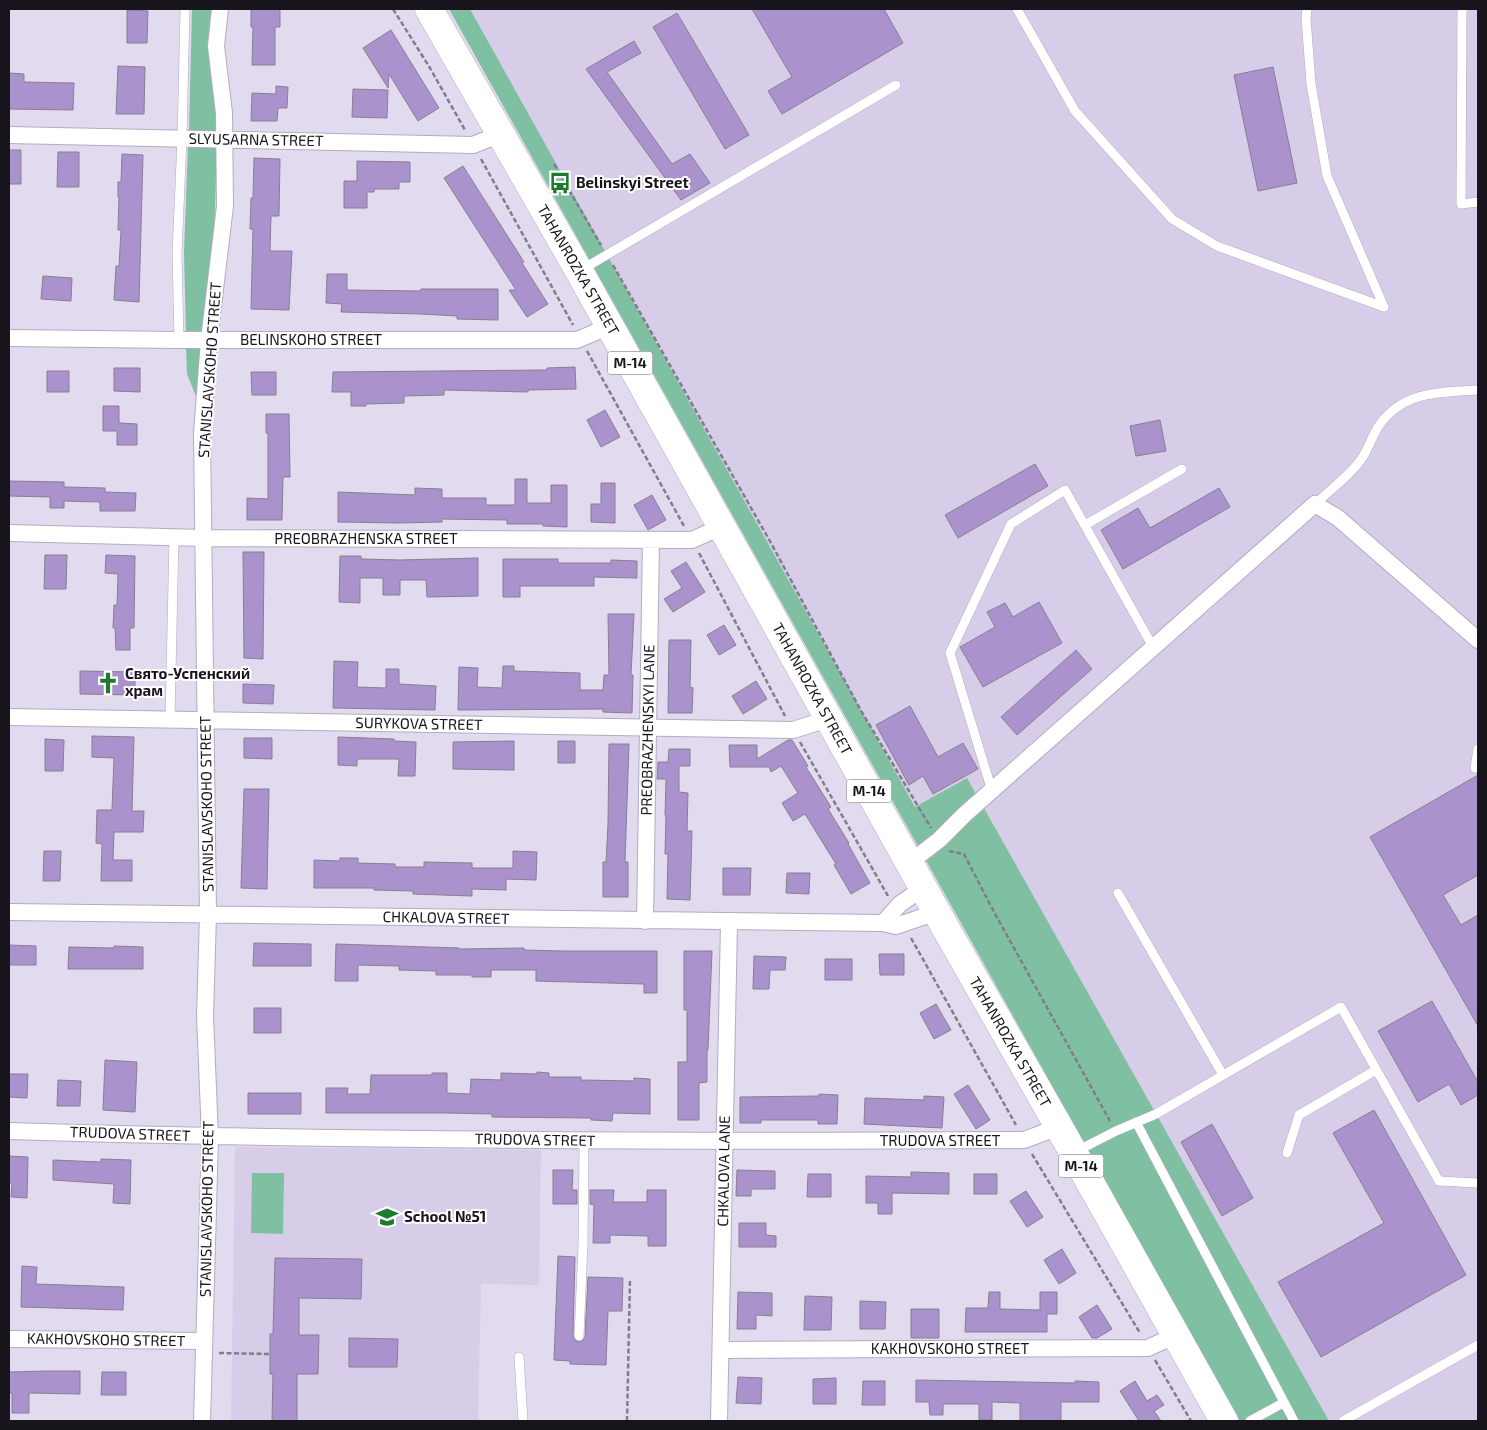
<svg xmlns="http://www.w3.org/2000/svg" width="1487" height="1430" font-family="'Exo 2',sans-serif">
<style>
.built{fill:#d7cde9}
.green{fill:#7fbfa2}
.building{fill:#aa93cd;stroke:#867f92}
.lines{fill:none;stroke-linecap:round;stroke-linejoin:round}
.service-casing{stroke:#b3acc0;stroke-width:10}
.minor-casing{stroke:#b3acc0;stroke-width:18}
.trunk-casing{stroke:#b3acc0;stroke-width:29}
.path{stroke:#827d8b;stroke-width:2.5;stroke-dasharray:5 2.5;stroke-linecap:butt}
.service{stroke:#fff;stroke-width:9}
.minor{stroke:#fff;stroke-width:16}
.trunk{stroke:#fff;stroke-width:28}
.labels{text-anchor:middle;stroke-width:4;stroke-linejoin:round;paint-order:stroke}
.shield{fill:#fff;stroke:#5d5a5f;stroke-width:1}
.shield-label{font-size:14px;font-weight:bold;fill:#17141b}
.street-label{font-size:15px;fill:#17141b;stroke:#fff}
.poi-label{font-size:15px;font-weight:bold;fill:#17141b;stroke:#fff;text-anchor:start}
</style>
<rect width="100%" height="100%" fill="#e2dbef"/>
<path class="built" d="M 470,9 L 1478,9 L 1478,1421 L 1329,1421 L 967,779 L 915,807 Z
M 235,1147 L 541,1150 L 539,1285 L 481,1284 L 478,1421 L 231,1421 Z"/>
<path class="green" d="M 192,9 L 222,9 L 218,132 L 189,132 Z
M 449,9 L 470,9 L 915,807 L 967,778 L 1329,1421 L 1240,1421 Z
M 188,145 L 217,146 L 211,334 L 186,334 L 184,253 Z
M 186,348 L 211,348 L 209,428 L 187,374 Z
M 252,1173 L 284,1173 L 283,1234 L 251,1233 Z"/>
<path class="building" d="M 251,9 L 280,9 L 280,27 L 275,27 L 275,65 L 252,65 L 253,27 L 251,27 Z
M 752,9 L 884,9 L 903,43 L 782,114 L 768,91 L 792,77 Z
M 127,10 L 148,11 L 147,43 L 127,43 Z
M 677,13 L 749,135 L 725,149 L 653,27 Z
M 391,30 L 439,108 L 418,121 L 389,74 L 388,88 L 363,48 Z
M 634,41 L 641,53 L 607,72 L 672,164 L 690,154 L 710,183 L 681,200 L 586,69 Z
M 118,66 L 145,67 L 144,114 L 116,114 Z
M 1273,67 L 1297,183 L 1258,191 L 1234,75 Z
M 9,73 L 24,74 L 24,82 L 74,83 L 73,110 L 9,109 Z
M 276,86 L 288,87 L 287,108 L 278,108 L 277,121 L 251,121 L 252,93 L 276,94 Z
M 353,89 L 388,90 L 387,118 L 352,117 Z
M 9,150 L 21,150 L 21,184 L 9,184 Z
M 58,152 L 79,152 L 79,187 L 57,187 Z
M 122,154 L 143,155 L 139,302 L 114,300 L 116,266 L 119,266 L 121,230 L 118,230 L 119,197 L 118,197 L 118,182 L 121,182 Z
M 254,158 L 280,159 L 279,216 L 271,216 L 270,251 L 292,251 L 289,310 L 251,309 L 253,229 L 250,229 L 251,198 L 253,198 Z
M 357,161 L 410,162 L 410,182 L 399,182 L 399,189 L 374,189 L 374,192 L 367,192 L 367,208 L 344,208 L 344,181 L 357,181 Z
M 463,166 L 524,262 L 522,263 L 548,304 L 527,317 L 509,290 L 516,290 L 444,178 Z
M 327,274 L 347,274 L 347,290 L 420,291 L 421,289 L 498,289 L 498,320 L 457,319 L 457,316 L 420,314 L 341,312 L 342,304 L 326,303 Z
M 43,276 L 72,278 L 71,301 L 41,299 Z
M 575,367 L 576,389 L 528,390 L 528,392 L 444,390 L 444,395 L 404,396 L 404,403 L 366,404 L 366,406 L 351,406 L 351,392 L 332,392 L 333,372 L 547,370 L 547,368 Z
M 114,368 L 140,368 L 140,392 L 114,391 Z
M 47,371 L 69,371 L 69,392 L 47,392 Z
M 251,372 L 276,372 L 276,395 L 252,395 Z
M 103,406 L 119,406 L 119,423 L 137,424 L 137,445 L 117,445 L 117,431 L 103,431 Z
M 605,410 L 620,437 L 601,447 L 587,420 Z
M 266,414 L 289,414 L 290,477 L 283,477 L 282,520 L 247,520 L 247,498 L 268,499 L 268,433 L 266,433 Z
M 1160,420 L 1166,451 L 1136,456 L 1130,426 Z
M 1035,464 L 1048,486 L 958,538 L 945,515 Z
M 515,479 L 527,479 L 527,503 L 551,503 L 551,485 L 567,485 L 567,527 L 543,526 L 543,524 L 507,524 L 507,520 L 442,519 L 442,522 L 399,523 L 338,522 L 338,492 L 415,495 L 415,488 L 442,489 L 442,498 L 486,498 L 486,505 L 515,505 Z
M 9,481 L 64,482 L 64,487 L 105,488 L 105,492 L 136,493 L 135,511 L 100,511 L 100,502 L 64,501 L 64,508 L 50,508 L 50,497 L 9,496 Z
M 601,483 L 615,483 L 615,523 L 591,522 L 591,504 L 601,504 Z
M 1219,488 L 1230,507 L 1123,569 L 1101,530 L 1138,508 L 1150,528 Z
M 652,495 L 666,520 L 648,530 L 634,505 Z
M 243,552 L 264,552 L 263,659 L 244,658 Z
M 45,555 L 67,555 L 66,589 L 44,589 Z
M 106,555 L 135,556 L 134,628 L 130,628 L 130,650 L 116,650 L 115,628 L 113,628 L 114,605 L 117,605 L 118,574 L 105,573 Z
M 340,556 L 361,556 L 361,559 L 400,560 L 478,558 L 478,596 L 427,597 L 426,580 L 400,580 L 400,595 L 383,595 L 383,578 L 360,578 L 360,603 L 339,602 Z
M 503,559 L 558,559 L 558,563 L 611,563 L 611,560 L 637,561 L 637,578 L 594,577 L 594,586 L 520,586 L 520,597 L 503,597 Z
M 686,562 L 705,592 L 673,612 L 664,599 L 682,588 L 671,571 Z
M 1039,602 L 1062,643 L 983,687 L 960,647 L 995,627 L 987,612 L 1005,603 L 1013,617 Z
M 608,614 L 634,614 L 631,675 L 633,675 L 632,713 L 603,712 L 603,709 L 458,710 L 459,667 L 478,668 L 477,687 L 502,688 L 503,666 L 514,666 L 514,671 L 580,673 L 580,690 L 603,690 L 604,675 L 609,675 Z
M 724,625 L 736,645 L 719,655 L 707,635 Z
M 669,640 L 691,640 L 690,687 L 693,688 L 692,713 L 668,713 Z
M 1076,650 L 1092,669 L 1017,735 L 1001,717 Z
M 334,661 L 358,662 L 357,687 L 386,688 L 386,669 L 399,669 L 399,684 L 436,686 L 435,710 L 333,708 Z
M 80,671 L 135,672 L 135,695 L 80,694 Z
M 756,681 L 767,699 L 743,714 L 732,696 Z
M 243,684 L 274,685 L 273,704 L 243,703 Z
M 910,706 L 938,757 L 963,743 L 978,769 L 933,794 L 923,776 L 909,785 L 876,725 Z
M 92,736 L 134,737 L 132,811 L 144,811 L 143,832 L 114,832 L 113,860 L 132,860 L 132,881 L 101,881 L 102,844 L 96,843 L 97,810 L 112,810 L 114,758 L 92,757 Z
M 338,737 L 394,739 L 394,741 L 416,742 L 415,776 L 398,776 L 399,759 L 357,759 L 357,766 L 338,765 Z
M 244,738 L 272,738 L 272,759 L 244,758 Z
M 45,739 L 64,740 L 63,771 L 45,771 Z
M 788,740 L 792,740 L 808,766 L 806,767 L 831,807 L 828,809 L 849,843 L 848,844 L 870,883 L 851,894 L 834,865 L 836,864 L 805,814 L 793,821 L 782,803 L 798,793 L 781,766 L 771,772 L 769,767 L 730,767 L 729,745 L 757,745 L 757,759 Z
M 514,741 L 514,770 L 453,769 L 453,742 Z
M 558,741 L 575,741 L 575,763 L 558,763 Z
M 609,744 L 629,744 L 625,862 L 628,862 L 628,897 L 603,897 L 603,862 L 606,862 L 608,824 Z
M 669,749 L 690,749 L 690,766 L 679,766 L 679,792 L 688,793 L 687,831 L 692,831 L 690,900 L 667,899 L 668,854 L 665,854 L 666,815 L 665,815 L 666,779 L 657,779 L 658,762 L 668,762 Z
M 1478,775 L 1478,875 L 1443,895 L 1461,925 L 1478,915 L 1478,1026 L 1370,837 Z
M 244,789 L 269,789 L 267,889 L 241,888 Z
M 44,851 L 61,851 L 60,881 L 43,881 Z
M 513,851 L 537,852 L 536,880 L 506,879 L 506,890 L 472,889 L 472,896 L 413,894 L 413,891 L 374,890 L 374,888 L 314,888 L 314,860 L 340,861 L 340,858 L 358,858 L 358,863 L 395,864 L 395,867 L 424,867 L 424,862 L 472,863 L 472,868 L 513,868 Z
M 723,868 L 751,868 L 750,895 L 723,895 Z
M 787,873 L 810,873 L 809,894 L 786,893 Z
M 254,943 L 311,944 L 311,966 L 253,966 Z
M 336,944 L 459,948 L 459,949 L 524,948 L 524,950 L 562,951 L 657,951 L 657,993 L 644,993 L 644,984 L 536,981 L 536,970 L 491,970 L 491,977 L 472,977 L 472,975 L 436,975 L 436,971 L 399,970 L 399,966 L 358,965 L 358,981 L 335,981 Z
M 9,945 L 36,946 L 36,965 L 9,965 Z
M 114,946 L 143,947 L 143,969 L 68,969 L 69,947 L 114,948 Z
M 684,951 L 712,951 L 708,1050 L 707,1050 L 707,1082 L 699,1083 L 699,1120 L 678,1120 L 678,1062 L 687,1062 L 687,1010 L 684,1010 Z
M 879,954 L 904,954 L 904,975 L 880,975 Z
M 754,956 L 786,957 L 785,970 L 770,970 L 769,989 L 753,989 Z
M 825,959 L 852,959 L 852,980 L 825,980 Z
M 1432,1001 L 1478,1082 L 1478,1095 L 1461,1105 L 1449,1084 L 1418,1102 L 1378,1031 Z
M 936,1004 L 951,1030 L 934,1039 L 920,1013 Z
M 254,1008 L 281,1008 L 281,1033 L 254,1033 Z
M 105,1060 L 137,1062 L 135,1112 L 103,1110 Z
M 537,1072 L 549,1073 L 549,1077 L 581,1077 L 581,1080 L 634,1081 L 634,1078 L 650,1079 L 650,1114 L 613,1113 L 612,1121 L 591,1120 L 591,1118 L 492,1117 L 492,1114 L 447,1113 L 326,1113 L 326,1088 L 348,1088 L 347,1094 L 370,1094 L 371,1075 L 432,1075 L 432,1073 L 447,1073 L 447,1093 L 470,1094 L 471,1079 L 501,1080 L 501,1073 L 537,1074 Z
M 9,1074 L 28,1074 L 27,1098 L 9,1097 Z
M 58,1080 L 81,1081 L 80,1106 L 57,1106 Z
M 968,1085 L 990,1120 L 976,1129 L 954,1094 Z
M 248,1093 L 301,1093 L 301,1114 L 248,1114 Z
M 819,1094 L 838,1095 L 837,1124 L 818,1124 L 818,1120 L 761,1120 L 761,1123 L 740,1123 L 740,1097 L 819,1096 Z
M 924,1096 L 944,1097 L 942,1128 L 864,1124 L 865,1098 L 924,1100 Z
M 1374,1110 L 1466,1275 L 1321,1357 L 1278,1282 L 1384,1223 L 1333,1133 Z
M 1212,1124 L 1253,1198 L 1222,1216 L 1181,1142 Z
M 9,1156 L 28,1157 L 27,1198 L 11,1197 L 12,1183 L 9,1183 Z
M 101,1159 L 131,1160 L 130,1204 L 113,1203 L 114,1184 L 53,1180 L 53,1160 L 101,1162 Z
M 553,1170 L 573,1170 L 572,1190 L 577,1190 L 577,1204 L 553,1204 Z
M 737,1170 L 775,1171 L 775,1189 L 751,1189 L 751,1196 L 736,1196 Z
M 911,1172 L 949,1173 L 949,1194 L 892,1193 L 892,1214 L 878,1214 L 878,1203 L 866,1203 L 866,1176 L 911,1177 Z
M 808,1174 L 831,1174 L 831,1197 L 807,1197 Z
M 974,1174 L 997,1174 L 997,1194 L 974,1194 Z
M 590,1190 L 614,1190 L 613,1202 L 647,1202 L 647,1190 L 666,1190 L 666,1246 L 648,1246 L 648,1236 L 610,1235 L 610,1243 L 593,1243 L 594,1205 L 590,1204 Z
M 1026,1191 L 1043,1217 L 1027,1227 L 1010,1201 Z
M 739,1223 L 766,1223 L 766,1235 L 776,1236 L 776,1247 L 739,1247 Z
M 1062,1249 L 1076,1273 L 1059,1284 L 1044,1260 Z
M 558,1256 L 575,1257 L 573,1336 L 576,1341 L 581,1342 L 585,1337 L 588,1277 L 623,1278 L 622,1311 L 608,1311 L 606,1365 L 570,1364 L 570,1361 L 554,1360 Z
M 275,1258 L 362,1259 L 361,1299 L 299,1298 L 299,1335 L 319,1335 L 318,1374 L 297,1374 L 297,1421 L 272,1421 L 273,1374 L 270,1374 L 270,1334 L 273,1334 Z
M 22,1266 L 37,1267 L 36,1284 L 124,1287 L 123,1310 L 21,1307 Z
M 738,1292 L 772,1293 L 772,1316 L 756,1315 L 756,1329 L 737,1329 Z
M 989,1292 L 1000,1292 L 1000,1309 L 1040,1310 L 1040,1292 L 1057,1292 L 1057,1314 L 1047,1314 L 1047,1332 L 965,1332 L 966,1308 L 988,1308 Z
M 805,1296 L 832,1297 L 831,1330 L 804,1330 Z
M 860,1301 L 886,1302 L 885,1329 L 860,1329 Z
M 1097,1305 L 1112,1329 L 1097,1338 L 1092,1338 L 1079,1317 Z
M 911,1309 L 939,1309 L 939,1338 L 911,1338 Z
M 349,1338 L 398,1339 L 397,1367 L 349,1367 Z
M 46,1371 L 80,1371 L 80,1394 L 29,1393 L 29,1413 L 12,1413 L 12,1393 L 9,1393 L 9,1372 Z
M 102,1372 L 126,1372 L 126,1395 L 101,1395 Z
M 738,1377 L 762,1378 L 761,1404 L 736,1403 Z
M 836,1378 L 836,1404 L 813,1404 L 813,1379 Z
M 916,1380 L 1075,1383 L 1075,1381 L 1099,1382 L 1099,1402 L 1061,1402 L 1061,1421 L 1020,1421 L 1020,1403 L 992,1402 L 992,1420 L 979,1420 L 979,1404 L 943,1404 L 943,1415 L 930,1415 L 929,1402 L 916,1402 Z
M 863,1381 L 885,1381 L 885,1405 L 862,1405 Z
M 1135,1381 L 1147,1401 L 1157,1395 L 1164,1405 L 1154,1411 L 1161,1421 L 1139,1421 L 1120,1391 Z"/>
<g class="lines">
<g class="service-casing">
<path id="service" d="M 1017,9 L 1075,111 L 1172,219 L 1217,246 L 1384,307
M 1307,9 L 1306,18 L 1311,84 L 1327,176 L 1384,307
M 1462,9 L 1461,204 L 1478,202
M 581,270 L 896,85
M 179,340 L 177,253 L 182,139 L 185,9
M 1315,504 C 1330,490 1348,477 1360,461 C 1368,451 1371,438 1378,427 C 1402,391 1440,392 1478,390
M 1085,525 L 1182,469
M 170,719 L 174,537
M 1475,768 L 1478,749
M 992,791 L 950,653 L 1011,524 L 1065,490 L 1153,647
M 1118,893 L 1223,1075
M 1136,1122 L 1294,1421
M 1075,1152 L 1116,1131 L 1156,1114 L 1341,1007 L 1439,1181 L 1478,1183
M 1287,1153 L 1299,1115 L 1376,1070
M 579,1336 L 583,1245 L 584,1141
M 519,1357 L 523,1421
M 1250,1421 L 1283,1403
M 1343,1421 L 1478,1345"/>
</g>
<g class="minor-casing">
<path id="minor" d="M 9,135 L 473,145 L 501,134
M 9,338 L 179,340 L 577,340 L 610,326
M 9,533 L 204,538 L 692,540 L 721,527
M 9,717 L 793,730 L 828,719
M 909,863 L 939,840 L 964,815 L 1315,504 L 1338,518 L 1478,640
M 9,912 L 883,923 L 896,926 L 937,912
M 645,921 L 651,540
M 883,923 L 900,904 L 923,888
M 9,1131 C 347,1141 686,1142 1024,1140 L 1059,1127
M 9,1339 L 203,1341
M 721,1350 L 1148,1348 L 1176,1335
M 202,1421 L 210,1137 L 205,1016 L 208,915 L 202,433 L 209,340 L 225,206 L 224,113 L 216,46 L 220,9
M 719,1421 L 729,922"/>
</g>
<g class="trunk-casing">
<path id="trunk" d="M 429,9 L 579,271 L 950,936 L 1059,1127 L 1224,1421"/>
</g>
<path class="path" d="M 393,9 L 430,68 L 465,130
M 481,159 L 573,325
M 554,164 L 601,245
M 613,265 L 771,543 L 860,709 L 931,828
M 587,351 L 684,526
M 699,553 L 785,716
M 800,742 L 888,896
M 949,851 L 964,854 L 994,912 L 1110,1121
M 911,938 L 1016,1125
M 1032,1154 L 1140,1333
M 219,1353 L 270,1354
M 1155,1360 L 1191,1421
M 627,1421 L 630,1279"/>
<use href="#service" class="service"/>
<use href="#minor" class="minor"/>
<use href="#trunk" class="trunk"/>
</g>
<defs>
<g id="bus-bare" transform="scale(1.725)"><path d="M-5-6H5V4H4V6H2V4H-2V6H-4V4H-5ZM-3.5-4V0h7V-4ZM-3.5 1.2v1.5H-2V1.2ZM2 1.2v1.5H3.5V1.2Z" fill="#1d7b2b" stroke="#fff" stroke-width="2.5" paint-order="stroke"/></g>
<g id="church-bare" transform="scale(1.725)"><path d="M-1.2-6h2.4v3.5h3.3v2.4h-3.3V6h-2.4V-.1h-3.3v-2.4h3.3Z" fill="#1d7b2b" stroke="#fff" stroke-width="2.5" paint-order="stroke"/></g>
<g id="school-bare" transform="scale(1.725)"><path d="M0-5L7-2L0 1L-7-2ZM-4 1L0 2.5L4 1V4Q0 6-4 4Z" fill="#1d7b2b" stroke="#fff" stroke-width="2.5" paint-order="stroke"/></g>
</defs>
<g fill-rule="evenodd">
<use href="#bus-bare" x="560" y="183"/>
<use href="#church-bare" x="108" y="683"/>
<use href="#school-bare" x="387" y="1217"/>
</g>
<g class="labels">
<g class="shield">
<rect x="607.5" y="351.5" width="45" height="23" rx="4"/>
<rect x="846.5" y="779.5" width="45" height="23" rx="4"/>
<rect x="1058.5" y="1154.5" width="45" height="23" rx="4"/>
</g>
<g class="shield-label">
<text x="630" y="368">М-14</text>
<text x="869" y="796">М-14</text>
<text x="1081" y="1171">М-14</text>
</g>
<g class="street-label">
<text transform="translate(256 140) rotate(1)" y="5">SLYUSARNA STREET</text>
<text transform="translate(578 270) rotate(60)" y="5">TAHANROZKA STREET</text>
<text x="311" y="345">BELINSKOHO STREET</text>
<text transform="translate(210 370) rotate(-86)" y="5">STANISLAVSKOHO STREET</text>
<text x="366" y="544">PREOBRAZHENSKA STREET</text>
<text transform="translate(812 689) rotate(61)" y="5">TAHANROZKA STREET</text>
<text transform="translate(419 724) rotate(1)" y="5">SURYKOVA STREET</text>
<text transform="translate(648 730) rotate(-89)" y="5">PREOBRAZHENSKYI LANE</text>
<text transform="translate(207 804) rotate(-91)" y="5">STANISLAVSKOHO STREET</text>
<text transform="translate(446 918) rotate(1)" y="5">CHKALOVA STREET</text>
<text transform="translate(1010 1042) rotate(60)" y="5">TAHANROZKA STREET</text>
<text transform="translate(130 1134) rotate(2)" y="5">TRUDOVA STREET</text>
<text transform="translate(535 1140) rotate(1)" y="5">TRUDOVA STREET</text>
<text x="940" y="1146">TRUDOVA STREET</text>
<text transform="translate(724 1171) rotate(-89)" y="5">CHKALOVA LANE</text>
<text transform="translate(207 1209) rotate(-89)" y="5">STANISLAVSKOHO STREET</text>
<text transform="translate(106 1340) rotate(1)" y="5">KAKHOVSKOHO STREET</text>
<text x="950" y="1354">KAKHOVSKOHO STREET</text>
</g>
<g class="poi-label">
<text x="576" y="188">Belinskyi Street</text>
<text x="125" y="679">Свято-Успенский<tspan x="125" dy="17">храм</tspan></text>
<text x="404" y="1222">School №51</text>
</g>
</g>
<rect width="1487" height="1430" fill="none" stroke="#17141b" stroke-width="20"/>
</svg>
